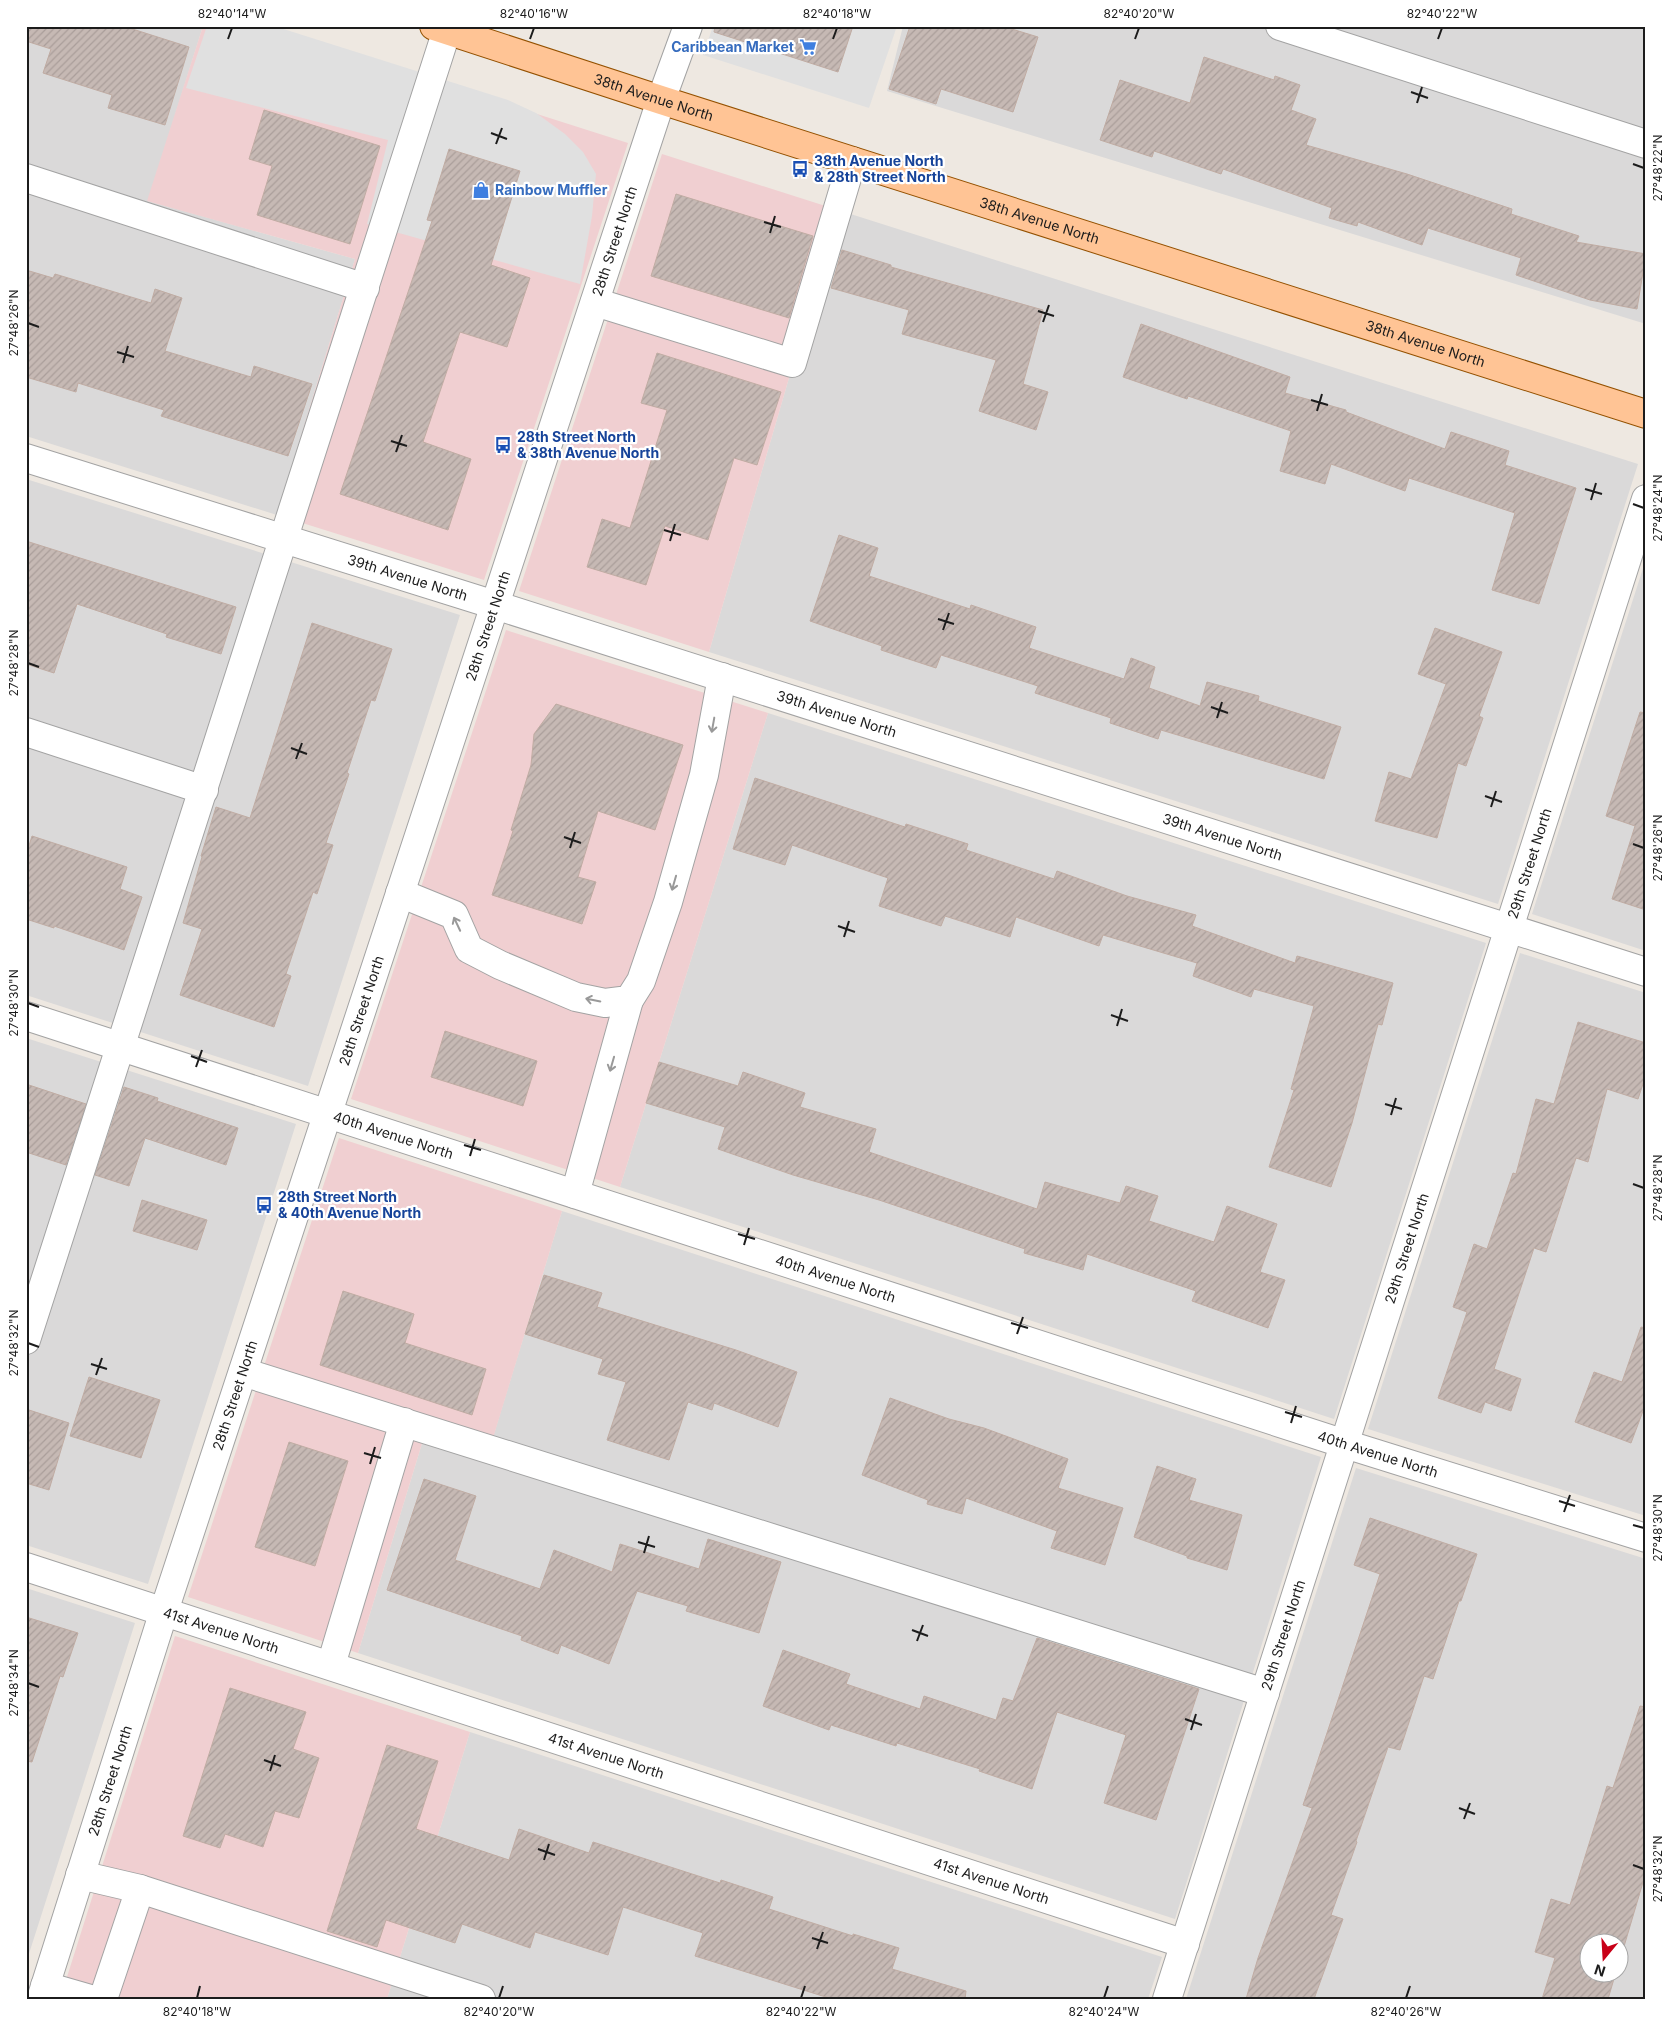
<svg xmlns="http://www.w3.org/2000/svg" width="1672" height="2025" font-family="Inter,sans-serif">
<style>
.residential{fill:#dad9d9;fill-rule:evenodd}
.commercial{fill:#f0cfd1}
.parking{fill:#e0e0e0}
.building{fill:url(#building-hatch);stroke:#c0aca3}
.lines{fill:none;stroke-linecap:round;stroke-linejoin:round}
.minor-casing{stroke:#a3a3a3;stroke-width:30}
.major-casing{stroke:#945100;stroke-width:30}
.minor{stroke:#fff;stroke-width:28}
.major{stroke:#ffc495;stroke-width:28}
.oneway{stroke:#999}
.ticks{fill:none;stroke:#1c1c1c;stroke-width:2}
.labels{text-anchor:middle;stroke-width:4.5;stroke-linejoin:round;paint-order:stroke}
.shop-label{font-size:14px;font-weight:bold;fill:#366cbe;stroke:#fff;text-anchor:end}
.street-label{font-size:14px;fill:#1c1c1c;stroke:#fff}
.transit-label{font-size:14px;font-weight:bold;fill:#164399;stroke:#fff;text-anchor:start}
.neatline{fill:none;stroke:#1c1c1c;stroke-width:2}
.ticks-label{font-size:12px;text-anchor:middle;fill:#1c1c1c}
</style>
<defs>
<pattern id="building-hatch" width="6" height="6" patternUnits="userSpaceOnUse" patternTransform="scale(1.25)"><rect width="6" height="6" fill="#c6b9b4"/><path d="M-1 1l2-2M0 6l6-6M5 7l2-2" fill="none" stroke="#aa9e9a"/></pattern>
</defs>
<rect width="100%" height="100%" fill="#eee8e1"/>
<path class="residential" d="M 26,26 L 203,26 L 148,201 L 355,259 L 277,515 L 26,436 Z
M 903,26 L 1646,26 L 1646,324 L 887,91 Z
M 838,210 L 1638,464 L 1498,904 L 709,652 Z
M 26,479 L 460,615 L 308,1086 L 26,995 Z
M 1646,559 L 1646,951 L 1532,914 Z
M 768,713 L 1486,943 L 1334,1419 L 620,1187 Z
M 1520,953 L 1646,993 L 1646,1516 L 1368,1429 Z
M 26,1038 L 296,1124 L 148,1584 L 26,1545 Z
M 562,1211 L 1321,1457 L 1175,1919 L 358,1653 L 427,1427 L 490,1447 Z
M 1356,1468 L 1646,1559 L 1646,1999 L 1186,1999 ZM 1590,1942 L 1620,1942 L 1620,1972 L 1590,1972 Z
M 26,1588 L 135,1623 L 26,1963 Z
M 470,1732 L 1162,1957 L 1148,1999 L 387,1999 Z"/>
<path class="commercial" d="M 203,26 L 260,26 L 628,143 L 484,580 L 277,515 L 355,259 L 147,201 Z
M 662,154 L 838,210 L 709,652 L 519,591 Z
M 506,630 L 768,713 L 620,1187 L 351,1099 Z
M 339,1138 L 562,1211 L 490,1448 L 427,1427 L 358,1653 L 188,1597 Z
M 175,1636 L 470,1732 L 387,1999 L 60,1999 Z"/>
<path class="parking" d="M 207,26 L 274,26 L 508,100 L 536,113 L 565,134 L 583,152 L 596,174 L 592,216 L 580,284 L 367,224 L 388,140 L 186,88 Z
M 713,26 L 897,26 L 869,108 L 703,55 Z"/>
<path class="building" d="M 26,26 L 123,26 L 189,47 L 165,125 L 108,108 L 112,95 L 43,73 L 51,49 L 26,41 Z
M 715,26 L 853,26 L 838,72 L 714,32 Z
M 910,26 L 1002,26 L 1038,37 L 1013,112 L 941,89 L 936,104 L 889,89 Z
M 1204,57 L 1274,80 L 1275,76 L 1300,85 L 1291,110 L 1316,119 L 1306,145 L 1407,174 L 1512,209 L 1511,214 L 1579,236 L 1576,242 L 1646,254 L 1637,309 L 1590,300 L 1516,275 L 1521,258 L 1428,228 L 1422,245 L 1358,222 L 1357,226 L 1329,218 L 1332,208 L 1223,169 L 1221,174 L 1154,151 L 1152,157 L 1100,140 L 1120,80 L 1190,103 Z
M 264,110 L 380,146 L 350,244 L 257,215 L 272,166 L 249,159 Z
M 449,149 L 520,171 L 491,265 L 530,278 L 507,347 L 460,332 L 423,442 L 471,459 L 448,530 L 340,494 L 432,221 L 427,220 Z
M 676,194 L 813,236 L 789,318 L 651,276 Z
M 842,250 L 891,265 L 891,267 L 1043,310 L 1023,384 L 1048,392 L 1036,430 L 979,411 L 996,360 L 902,334 L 909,310 L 831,288 Z
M 26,270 L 53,278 L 55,274 L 151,303 L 155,289 L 182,298 L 165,351 L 251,377 L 254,366 L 312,384 L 288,456 L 161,416 L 164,410 L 78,383 L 76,392 L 26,377 Z
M 1141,324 L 1290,377 L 1285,393 L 1346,410 L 1346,412 L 1445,449 L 1451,432 L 1509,451 L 1505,465 L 1576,488 L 1539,604 L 1492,590 L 1515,513 L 1409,478 L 1405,491 L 1331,464 L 1325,484 L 1280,471 L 1291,431 L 1188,396 L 1187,399 L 1123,377 Z
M 657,353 L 781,392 L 757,465 L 734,458 L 708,540 L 665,526 L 646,585 L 587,567 L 602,519 L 630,528 L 667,410 L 641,403 Z
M 839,535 L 878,548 L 869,576 L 970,609 L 971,605 L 1036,627 L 1029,648 L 1124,679 L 1131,658 L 1155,667 L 1149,688 L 1200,706 L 1207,682 L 1259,696 L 1258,701 L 1341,727 L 1324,779 L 1161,730 L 1158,739 L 1110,723 L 1111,718 L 1035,693 L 1038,686 L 941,655 L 936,668 L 881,650 L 882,646 L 810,621 Z
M 26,541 L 236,607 L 221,654 L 166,637 L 167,634 L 77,604 L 54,673 L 26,664 Z
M 312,623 L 392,649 L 375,701 L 371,700 L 347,773 L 349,774 L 326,843 L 333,845 L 317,894 L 313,892 L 286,974 L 291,976 L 274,1027 L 180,995 L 202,929 L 183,923 L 202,857 L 201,856 L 216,807 L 250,818 Z
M 1435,628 L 1502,652 L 1479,716 L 1483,718 L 1466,766 L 1458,763 L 1437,838 L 1375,821 L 1389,772 L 1411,779 L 1446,684 L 1418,674 Z
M 556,704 L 683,745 L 655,830 L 598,811 L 578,877 L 596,882 L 582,924 L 492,895 L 513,831 L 511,830 L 531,765 L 534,734 Z
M 1640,712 L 1646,713 L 1646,910 L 1612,899 L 1635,826 L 1606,816 Z
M 755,778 L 905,827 L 906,824 L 968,844 L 966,850 L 1054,879 L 1057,871 L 1127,896 L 1196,915 L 1192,926 L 1295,963 L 1297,956 L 1393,983 L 1382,1025 L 1378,1024 L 1352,1123 L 1331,1187 L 1269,1167 L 1294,1090 L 1291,1089 L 1314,1006 L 1254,989 L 1251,997 L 1193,976 L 1197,963 L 1103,935 L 1099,946 L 1016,917 L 1010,937 L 945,916 L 941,926 L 879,906 L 888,878 L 792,845 L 785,865 L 733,849 Z
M 32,836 L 127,867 L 120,889 L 142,897 L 124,950 L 54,926 L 54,928 L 26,919 L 26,855 Z
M 1578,1022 L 1646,1043 L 1646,1075 L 1638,1099 L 1607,1089 L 1588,1162 L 1576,1158 L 1546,1252 L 1534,1248 L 1494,1369 L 1521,1379 L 1511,1411 L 1485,1402 L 1481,1413 L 1438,1398 L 1467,1312 L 1453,1307 L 1474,1244 L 1487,1249 L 1513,1173 L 1516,1174 L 1536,1099 L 1554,1104 Z
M 445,1031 L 537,1061 L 523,1106 L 431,1077 Z
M 659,1062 L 738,1086 L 743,1072 L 805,1093 L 800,1107 L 876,1129 L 869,1152 L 1037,1209 L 1045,1182 L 1120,1203 L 1126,1186 L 1158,1196 L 1149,1221 L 1214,1242 L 1227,1206 L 1277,1224 L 1260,1272 L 1285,1280 L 1268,1328 L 1192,1301 L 1196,1291 L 1087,1254 L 1083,1270 L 1024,1253 L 1025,1249 L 879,1200 L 793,1175 L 718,1149 L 725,1127 L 646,1103 Z
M 26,1084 L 86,1104 L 66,1165 L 26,1152 Z
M 124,1087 L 158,1098 L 157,1101 L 238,1128 L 226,1165 L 145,1138 L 129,1186 L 95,1175 Z
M 142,1200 L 207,1220 L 197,1250 L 133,1231 Z
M 544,1275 L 602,1293 L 597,1307 L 736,1350 L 797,1372 L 778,1427 L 714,1403 L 712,1410 L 688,1402 L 669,1460 L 607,1440 L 626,1382 L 598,1374 L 603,1359 L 525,1334 Z
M 343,1291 L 414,1314 L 405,1343 L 486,1369 L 472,1415 L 320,1365 Z
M 1641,1327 L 1646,1328 L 1646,1403 L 1631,1443 L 1575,1422 L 1594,1372 L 1622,1382 Z
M 89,1377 L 160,1400 L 141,1458 L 70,1436 Z
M 890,1398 L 949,1419 L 984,1428 L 1068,1459 L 1058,1488 L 1123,1508 L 1105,1565 L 1051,1548 L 1057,1531 L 966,1498 L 962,1514 L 927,1504 L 928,1500 L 862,1475 Z
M 26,1409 L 69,1423 L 49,1490 L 26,1483 Z
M 289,1442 L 348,1461 L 315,1566 L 255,1547 Z
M 1157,1466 L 1196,1479 L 1189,1500 L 1242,1515 L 1227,1570 L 1187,1558 L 1187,1556 L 1134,1537 Z
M 424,1479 L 476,1496 L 455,1560 L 540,1589 L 554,1550 L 612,1572 L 620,1544 L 699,1569 L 708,1539 L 781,1562 L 759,1633 L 686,1611 L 688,1606 L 637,1591 L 609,1664 L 561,1645 L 558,1654 L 521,1640 L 522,1636 L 387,1590 Z
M 1370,1518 L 1477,1554 L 1461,1601 L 1459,1601 L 1433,1679 L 1424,1676 L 1400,1750 L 1388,1747 L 1356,1841 L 1357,1842 L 1331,1915 L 1343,1919 L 1314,1999 L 1246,1999 L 1258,1958 L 1312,1808 L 1303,1805 L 1380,1574 L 1354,1565 Z
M 26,1617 L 78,1633 L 63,1677 L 60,1676 L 32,1762 L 26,1761 Z
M 1037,1638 L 1199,1689 L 1156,1820 L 1104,1803 L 1126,1735 L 1057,1712 L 1032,1789 L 979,1771 L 980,1769 L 897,1743 L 896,1746 L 831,1725 L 829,1730 L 763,1706 L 783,1650 L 850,1674 L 846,1684 L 920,1709 L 924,1696 L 996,1720 L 1003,1698 L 1013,1701 Z
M 230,1688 L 306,1712 L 293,1749 L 319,1758 L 299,1818 L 275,1811 L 263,1847 L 225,1834 L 220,1848 L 183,1836 Z
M 1640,1706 L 1646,1707 L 1646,1872 L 1620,1960 L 1620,1942 L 1590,1942 L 1590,1972 L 1616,1972 L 1608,1999 L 1542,1999 L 1555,1958 L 1535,1952 L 1551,1899 L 1570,1905 L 1607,1786 L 1613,1788 Z
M 387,1745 L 438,1761 L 416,1829 L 509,1860 L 519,1829 L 589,1853 L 593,1842 L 720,1883 L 721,1880 L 773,1897 L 769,1909 L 853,1936 L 853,1934 L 899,1948 L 892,1969 L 966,1991 L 965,1999 L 832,1999 L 695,1956 L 703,1933 L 623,1907 L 608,1955 L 535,1932 L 530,1948 L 462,1924 L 455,1943 L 386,1920 L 377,1947 L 327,1931 Z"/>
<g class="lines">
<g class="minor-casing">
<g id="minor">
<path d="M 1280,26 L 1646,144"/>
<path d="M 26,178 L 365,288"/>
<path d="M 595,302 L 792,363 L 852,161"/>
<path id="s1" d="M 26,458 L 495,605 L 1646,972"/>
<path d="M 26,732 L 204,790"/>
<path d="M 400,893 L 454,915 L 469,949 L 500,965 L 576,997 L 605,1003 L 629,1000 L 641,981 L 668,902 L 704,775 L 722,677"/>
<path id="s2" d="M 26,1016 L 1345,1444 L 1646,1538"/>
<path d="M 575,1194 L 629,1000"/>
<path d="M 26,1340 L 447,30"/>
<path d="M 243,1372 L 1265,1693"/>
<path id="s3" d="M 26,1567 L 1185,1944"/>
<path d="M 331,1665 L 404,1422"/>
<path d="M 80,1875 L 140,1889 L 103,1999"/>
<path d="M 140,1889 L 481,1999"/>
<path d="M 45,1986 L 90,1999"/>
<path id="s4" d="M 41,1999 L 164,1611 L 661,100 L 688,26"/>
<path id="s5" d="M 1167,1999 L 1646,499"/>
</g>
</g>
<g class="major-casing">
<g id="major">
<path id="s6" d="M 434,26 L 661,100 L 1646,414"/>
</g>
</g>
<use href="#minor" class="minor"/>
<use href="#major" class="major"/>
</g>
<defs><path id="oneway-shaft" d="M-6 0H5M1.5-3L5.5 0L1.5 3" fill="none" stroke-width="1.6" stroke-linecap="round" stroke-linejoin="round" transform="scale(1.25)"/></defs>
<g class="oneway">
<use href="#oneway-shaft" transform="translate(713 725) rotate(100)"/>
<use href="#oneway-shaft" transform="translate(674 883) rotate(106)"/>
<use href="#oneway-shaft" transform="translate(457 924) rotate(-115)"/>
<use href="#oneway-shaft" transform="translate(593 1000) rotate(-169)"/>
<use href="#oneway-shaft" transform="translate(612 1064) rotate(106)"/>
</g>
<path class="ticks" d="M 228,39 L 232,28M 530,39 L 534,28M 833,39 L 837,28M 1135,39 L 1139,28M 1438,39 L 1442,28M 1411,92 L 1428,98M 1417,103 L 1422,87M 491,133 L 507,139M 496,144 L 502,128M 1633,164 L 1644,168M 764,222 L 781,227M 770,233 L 775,216M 1038,311 L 1054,316M 1043,322 L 1049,305M 28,323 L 39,327M 117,352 L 134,357M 123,363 L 128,346M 1311,400 L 1328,405M 1317,411 L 1322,394M 391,441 L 407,446M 396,452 L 402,435M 1585,489 L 1602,494M 1591,500 L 1596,483M 1633,504 L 1644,508M 664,530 L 681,535M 670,541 L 675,524M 938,619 L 954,624M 943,630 L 949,613M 28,663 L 39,667M 1211,707 L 1228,713M 1217,718 L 1222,702M 291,748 L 307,754M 296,759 L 302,743M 1485,796 L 1502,802M 1491,807 L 1496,791M 564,837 L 581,843M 1633,844 L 1644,848M 570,848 L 575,832M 838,926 L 855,932M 844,937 L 849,921M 28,1003 L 39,1007M 1111,1015 L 1128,1021M 1117,1026 L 1122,1009M 191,1056 L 207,1062M 196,1067 L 202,1050M 1385,1104 L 1402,1109M 1391,1115 L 1396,1098M 464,1145 L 481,1150M 470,1156 L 475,1139M 1633,1184 L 1644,1188M 738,1234 L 755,1239M 744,1245 L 749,1228M 1011,1323 L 1028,1328M 1017,1334 L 1023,1317M 28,1343 L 39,1347M 91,1364 L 107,1369M 96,1375 L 102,1358M 1285,1412 L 1302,1417M 1291,1423 L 1296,1406M 364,1453 L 381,1458M 370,1464 L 375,1447M 1559,1501 L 1575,1506M 1564,1512 L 1570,1495M 1633,1525 L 1644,1528M 638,1542 L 655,1547M 644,1553 L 649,1536M 912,1630 L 928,1636M 917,1641 L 923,1625M 28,1683 L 39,1687M 1185,1719 L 1202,1725M 1191,1730 L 1196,1714M 264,1760 L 281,1766M 270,1771 L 275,1755M 1459,1808 L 1475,1814M 1464,1819 L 1470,1803M 538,1849 L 555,1855M 544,1860 L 549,1844M 1633,1865 L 1644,1869M 812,1938 L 828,1943M 817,1949 L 823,1932M 197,1998 L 200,1986M 499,1998 L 503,1986M 801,1998 L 805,1986M 1104,1998 L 1108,1986M 1406,1998 L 1410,1986"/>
<defs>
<g id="supermarket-bare" transform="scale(1.35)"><path d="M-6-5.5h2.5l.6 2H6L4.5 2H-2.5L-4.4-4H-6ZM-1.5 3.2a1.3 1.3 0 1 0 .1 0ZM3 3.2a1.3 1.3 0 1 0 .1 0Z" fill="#3f7fe0" stroke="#fff" stroke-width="2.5" paint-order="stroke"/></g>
<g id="bus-bare" transform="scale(1.35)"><path d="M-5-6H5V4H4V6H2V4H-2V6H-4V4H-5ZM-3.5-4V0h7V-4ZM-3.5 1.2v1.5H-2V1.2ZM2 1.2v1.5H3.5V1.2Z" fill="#1a4fb4" stroke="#fff" stroke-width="2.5" paint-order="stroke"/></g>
<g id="shop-bare" transform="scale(1.35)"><path d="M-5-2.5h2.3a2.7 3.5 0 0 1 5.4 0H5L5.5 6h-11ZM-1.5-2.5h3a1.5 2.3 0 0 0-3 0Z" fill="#3f7fe0" stroke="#fff" stroke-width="2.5" paint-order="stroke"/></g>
</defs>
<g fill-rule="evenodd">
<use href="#supermarket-bare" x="808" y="47"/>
<use href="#bus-bare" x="800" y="169"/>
<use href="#shop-bare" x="481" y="190"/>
<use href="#bus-bare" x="503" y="445"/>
<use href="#bus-bare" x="264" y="1205"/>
</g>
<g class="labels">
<g class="shop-label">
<text x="794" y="52">Caribbean Market</text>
<text x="495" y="195" text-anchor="start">Rainbow Muffler</text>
</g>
<g class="street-label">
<text dy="5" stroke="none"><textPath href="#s6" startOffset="231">38th Avenue North</textPath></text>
<text dy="5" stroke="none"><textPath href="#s6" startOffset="636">38th Avenue North</textPath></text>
<text dy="5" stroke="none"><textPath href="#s4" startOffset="1849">28th Street North</textPath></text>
<text dy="5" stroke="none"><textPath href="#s6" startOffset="1041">38th Avenue North</textPath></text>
<text dy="5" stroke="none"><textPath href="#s1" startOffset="400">39th Avenue North</textPath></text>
<text dy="5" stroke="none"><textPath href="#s4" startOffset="1444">28th Street North</textPath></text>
<text dy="5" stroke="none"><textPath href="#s1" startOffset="850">39th Avenue North</textPath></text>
<text dy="5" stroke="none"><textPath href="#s1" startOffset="1255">39th Avenue North</textPath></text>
<text dy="5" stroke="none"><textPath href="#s5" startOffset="1192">29th Street North</textPath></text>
<text dy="5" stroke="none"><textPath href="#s4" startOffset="1039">28th Street North</textPath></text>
<text dy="5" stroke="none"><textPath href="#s2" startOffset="386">40th Avenue North</textPath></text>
<text dy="5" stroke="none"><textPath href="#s5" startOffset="788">29th Street North</textPath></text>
<text dy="5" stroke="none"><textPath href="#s2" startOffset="851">40th Avenue North</textPath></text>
<text dy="5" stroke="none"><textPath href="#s4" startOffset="634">28th Street North</textPath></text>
<text dy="5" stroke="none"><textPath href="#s2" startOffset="1421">40th Avenue North</textPath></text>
<text dy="5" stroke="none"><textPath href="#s3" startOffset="205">41st Avenue North</textPath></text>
<text dy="5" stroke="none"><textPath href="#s5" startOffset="382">29th Street North</textPath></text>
<text dy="5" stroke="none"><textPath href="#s3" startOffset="610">41st Avenue North</textPath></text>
<text dy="5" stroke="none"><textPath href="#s4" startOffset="229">28th Street North</textPath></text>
<text dy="5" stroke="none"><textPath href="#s3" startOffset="1015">41st Avenue North</textPath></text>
</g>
<g class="transit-label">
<text x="814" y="166">38th Avenue North<tspan x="814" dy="16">&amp; 28th Street North</tspan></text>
<text x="517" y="442">28th Street North<tspan x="517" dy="16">&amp; 38th Avenue North</tspan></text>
<text x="278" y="1202">28th Street North<tspan x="278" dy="16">&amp; 40th Avenue North</tspan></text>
</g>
</g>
<rect width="1672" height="2025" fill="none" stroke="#ffffff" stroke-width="55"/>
<g transform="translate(1604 1958) rotate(198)"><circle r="24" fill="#ffffff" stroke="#a4a4a4"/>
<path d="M0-4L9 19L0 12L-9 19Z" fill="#c80018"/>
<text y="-8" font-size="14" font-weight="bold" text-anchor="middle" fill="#1c1c1c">N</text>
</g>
<rect x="28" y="28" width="1616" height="1970" class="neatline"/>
<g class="ticks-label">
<text x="232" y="18">82°40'14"W</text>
<text x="534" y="18">82°40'16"W</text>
<text x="837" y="18">82°40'18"W</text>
<text x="1139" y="18">82°40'20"W</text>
<text x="1442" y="18">82°40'22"W</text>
<text transform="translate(1658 168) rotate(-90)" y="4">27°48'22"N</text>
<text transform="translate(14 323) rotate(-90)" y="4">27°48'26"N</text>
<text transform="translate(1658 508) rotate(-90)" y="4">27°48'24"N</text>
<text transform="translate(14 663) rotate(-90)" y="4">27°48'28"N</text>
<text transform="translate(1658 848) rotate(-90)" y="4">27°48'26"N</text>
<text transform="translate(14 1003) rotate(-90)" y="4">27°48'30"N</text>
<text transform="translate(1658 1188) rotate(-90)" y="4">27°48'28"N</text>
<text transform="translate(14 1343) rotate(-90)" y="4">27°48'32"N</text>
<text transform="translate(1658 1528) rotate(-90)" y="4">27°48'30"N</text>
<text transform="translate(14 1683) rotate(-90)" y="4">27°48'34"N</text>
<text transform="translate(1658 1869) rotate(-90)" y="4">27°48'32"N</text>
<text x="197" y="2016">82°40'18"W</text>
<text x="499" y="2016">82°40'20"W</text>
<text x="801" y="2016">82°40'22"W</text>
<text x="1104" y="2016">82°40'24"W</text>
<text x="1406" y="2016">82°40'26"W</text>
</g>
</svg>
